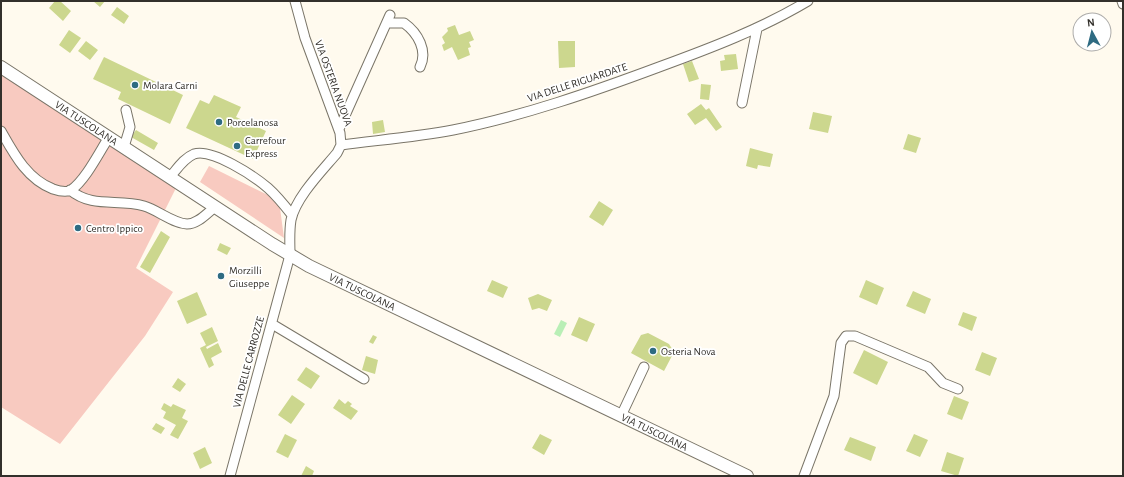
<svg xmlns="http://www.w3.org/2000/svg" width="1124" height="477" font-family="'Alegreya Sans',sans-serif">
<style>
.green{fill:#f8cac0}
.water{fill:#b9efb6}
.building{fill:#ccd78e}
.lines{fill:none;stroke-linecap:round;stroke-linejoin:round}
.minor-casing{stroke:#7a7568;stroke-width:11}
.major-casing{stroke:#7a7568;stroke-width:14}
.minor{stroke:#fff;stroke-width:9}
.major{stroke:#fff;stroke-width:12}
.poi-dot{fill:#2e6b82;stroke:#fff;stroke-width:1.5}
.labels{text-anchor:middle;stroke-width:3.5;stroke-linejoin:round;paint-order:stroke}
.street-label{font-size:11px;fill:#33302b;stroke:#fff}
.poi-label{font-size:11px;fill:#33302b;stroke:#fff;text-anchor:start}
</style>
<rect width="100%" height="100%" fill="#fffaee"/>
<path class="green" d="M 1,74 L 176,188 L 136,268 L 173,292 L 145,336 L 60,444 L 1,407 Z
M 209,166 L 272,197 L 280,208 L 284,238 L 200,182 Z"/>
<path class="water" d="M 561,320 L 567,323 L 560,337 L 554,334 Z"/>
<path class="building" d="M 55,1 L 60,1 L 71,11 L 63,21 L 49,8 Z
M 93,1 L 105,1 L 100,7 Z
M 117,7 L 129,16 L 124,24 L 111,15 Z
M 455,25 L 459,35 L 470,31 L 474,40 L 469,42 L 471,47 L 468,48 L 470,55 L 458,60 L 452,47 L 444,51 L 442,45 L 445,43 L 442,37 L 448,31 L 447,28 Z
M 69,30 L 81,38 L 70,53 L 59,45 Z
M 86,41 L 98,50 L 90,60 L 78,51 Z
M 558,41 L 575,41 L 575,67 L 559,68 Z
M 736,54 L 738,69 L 721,71 L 720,61 L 725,60 L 724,55 Z
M 104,57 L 183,95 L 170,124 L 118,99 L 121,92 L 93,79 Z
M 692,61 L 699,79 L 689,82 L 683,64 Z
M 701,84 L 711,85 L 709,100 L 700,99 Z
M 214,95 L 241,107 L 236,117 L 266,131 L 253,159 L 186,128 L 200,100 L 209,104 Z
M 701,104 L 706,110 L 709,108 L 722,127 L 716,131 L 706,118 L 695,125 L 687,114 Z
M 813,112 L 832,116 L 828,133 L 809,129 Z
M 383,120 L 385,132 L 373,134 L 372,122 Z
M 136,130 L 158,143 L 154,150 L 131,137 Z
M 908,134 L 921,138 L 916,153 L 903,149 Z
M 750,148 L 773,154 L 770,167 L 758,165 L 757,169 L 746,166 Z
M 599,201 L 613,210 L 603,226 L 589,217 Z
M 161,231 L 170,237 L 150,273 L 140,267 Z
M 220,243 L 231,248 L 227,255 L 217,250 Z
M 492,280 L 508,287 L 503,298 L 487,291 Z
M 866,280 L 884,288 L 877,305 L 859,297 Z
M 913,291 L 931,299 L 925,314 L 906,306 Z
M 197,292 L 207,315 L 187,324 L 177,301 Z
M 538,294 L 552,300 L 547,311 L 539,308 L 532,310 L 528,298 Z
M 963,312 L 977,317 L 972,331 L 958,325 Z
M 579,317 L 595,324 L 587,342 L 571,335 Z
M 212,327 L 218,341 L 206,347 L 207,349 L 218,343 L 222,352 L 211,358 L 214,365 L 209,368 L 200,348 L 206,345 L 200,333 Z
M 648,333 L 669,344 L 674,352 L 664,371 L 631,353 L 641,335 Z
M 373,335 L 377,337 L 373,344 L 369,342 Z
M 864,350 L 888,362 L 877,385 L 853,373 Z
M 982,352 L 997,358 L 990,376 L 975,370 Z
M 366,356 L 378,360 L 375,374 L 362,370 Z
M 306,367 L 320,376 L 311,389 L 297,380 Z
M 178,378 L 186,384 L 180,392 L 172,387 Z
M 292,395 L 305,404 L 291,424 L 278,415 Z
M 954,396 L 969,402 L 962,420 L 947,414 Z
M 339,399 L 345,404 L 348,401 L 352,404 L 350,406 L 358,411 L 351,420 L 333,408 Z
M 164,403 L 171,407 L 173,404 L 186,410 L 182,418 L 188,421 L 178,439 L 170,435 L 176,425 L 163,418 L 166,412 L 161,409 Z
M 156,423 L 165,428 L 161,434 L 152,429 Z
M 285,434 L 297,440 L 288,458 L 276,452 Z
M 540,434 L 552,440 L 544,455 L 532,448 Z
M 914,434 L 928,440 L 920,457 L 906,451 Z
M 850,437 L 876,447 L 871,461 L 844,450 Z
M 205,447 L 212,463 L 200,469 L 193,453 Z
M 947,452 L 964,458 L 958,476 L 941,471 Z
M 306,466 L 314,471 L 312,476 L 301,476 Z"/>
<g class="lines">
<g class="minor-casing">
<path id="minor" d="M 1122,1 L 1123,4
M 387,23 L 404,23 C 418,33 428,51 420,67
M 742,103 L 757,29
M 339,129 L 390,15
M 1,131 C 14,154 27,179 53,189 C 59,191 66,193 71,190 C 85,181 100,151 109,137
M 341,145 C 379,140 416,137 453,130 C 523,116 592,92 659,67 C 711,48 761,29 808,1
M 124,147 L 130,127 L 126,110
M 170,177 C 177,169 184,158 194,154 C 212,148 254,176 268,188 C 277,196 285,206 292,215
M 70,190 C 93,209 118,198 144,206 C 158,210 172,223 187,224 C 198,224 207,213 215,207
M 272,324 L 364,379
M 621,416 L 644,367
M 230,476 L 290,255 C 290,244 289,232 291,220 C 296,197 322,171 337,153 L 341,145 L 340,133 L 305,38 L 295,1
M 804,476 L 834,396 L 841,343 L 846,336 L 855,336 L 928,367 L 943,383 L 958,389"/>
</g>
<g class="major-casing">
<g id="major">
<path id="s1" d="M 1,67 L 272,244 L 309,266 L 747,476"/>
</g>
</g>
<use href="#minor" class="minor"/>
<use href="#major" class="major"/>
</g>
<g class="poi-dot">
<circle cx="135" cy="85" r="4"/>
<circle cx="219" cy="122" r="4"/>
<circle cx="237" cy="146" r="4"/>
<circle cx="78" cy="228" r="4"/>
<circle cx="221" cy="276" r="4"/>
<circle cx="653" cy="351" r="4"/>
</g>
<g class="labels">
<g class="street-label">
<text transform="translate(577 82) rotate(-18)" y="4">VIA DELLE RIGUARDATE</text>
<text transform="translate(334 83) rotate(70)" y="4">VIA OSTERIA NUOVA</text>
<text dy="4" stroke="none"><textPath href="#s1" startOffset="102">VIA TUSCOLANA</textPath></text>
<text dy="4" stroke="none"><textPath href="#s1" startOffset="426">VIA TUSCOLANA</textPath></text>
<text transform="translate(248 362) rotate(-75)" y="4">VIA DELLE CARROZZE</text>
<text dy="4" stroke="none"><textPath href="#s1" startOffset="750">VIA TUSCOLANA</textPath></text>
</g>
<g class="poi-label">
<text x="143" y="89">Molara Carni</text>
<text x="227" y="126">Porcelanosa</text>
<text x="245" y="144">Carrefour<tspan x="245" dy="13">Express</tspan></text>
<text x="86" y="232">Centro Ippico</text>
<text x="229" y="274">Morzilli<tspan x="229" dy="13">Giuseppe</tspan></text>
<text x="661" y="355">Osteria Nova</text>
</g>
</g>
<rect width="1124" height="477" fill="none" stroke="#33302b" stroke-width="4"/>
<g transform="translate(1092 32) rotate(353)"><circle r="19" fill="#ffffff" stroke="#adacaa"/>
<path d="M0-3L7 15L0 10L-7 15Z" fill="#2e6b82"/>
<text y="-6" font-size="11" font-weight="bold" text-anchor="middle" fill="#33302b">N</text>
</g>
</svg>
